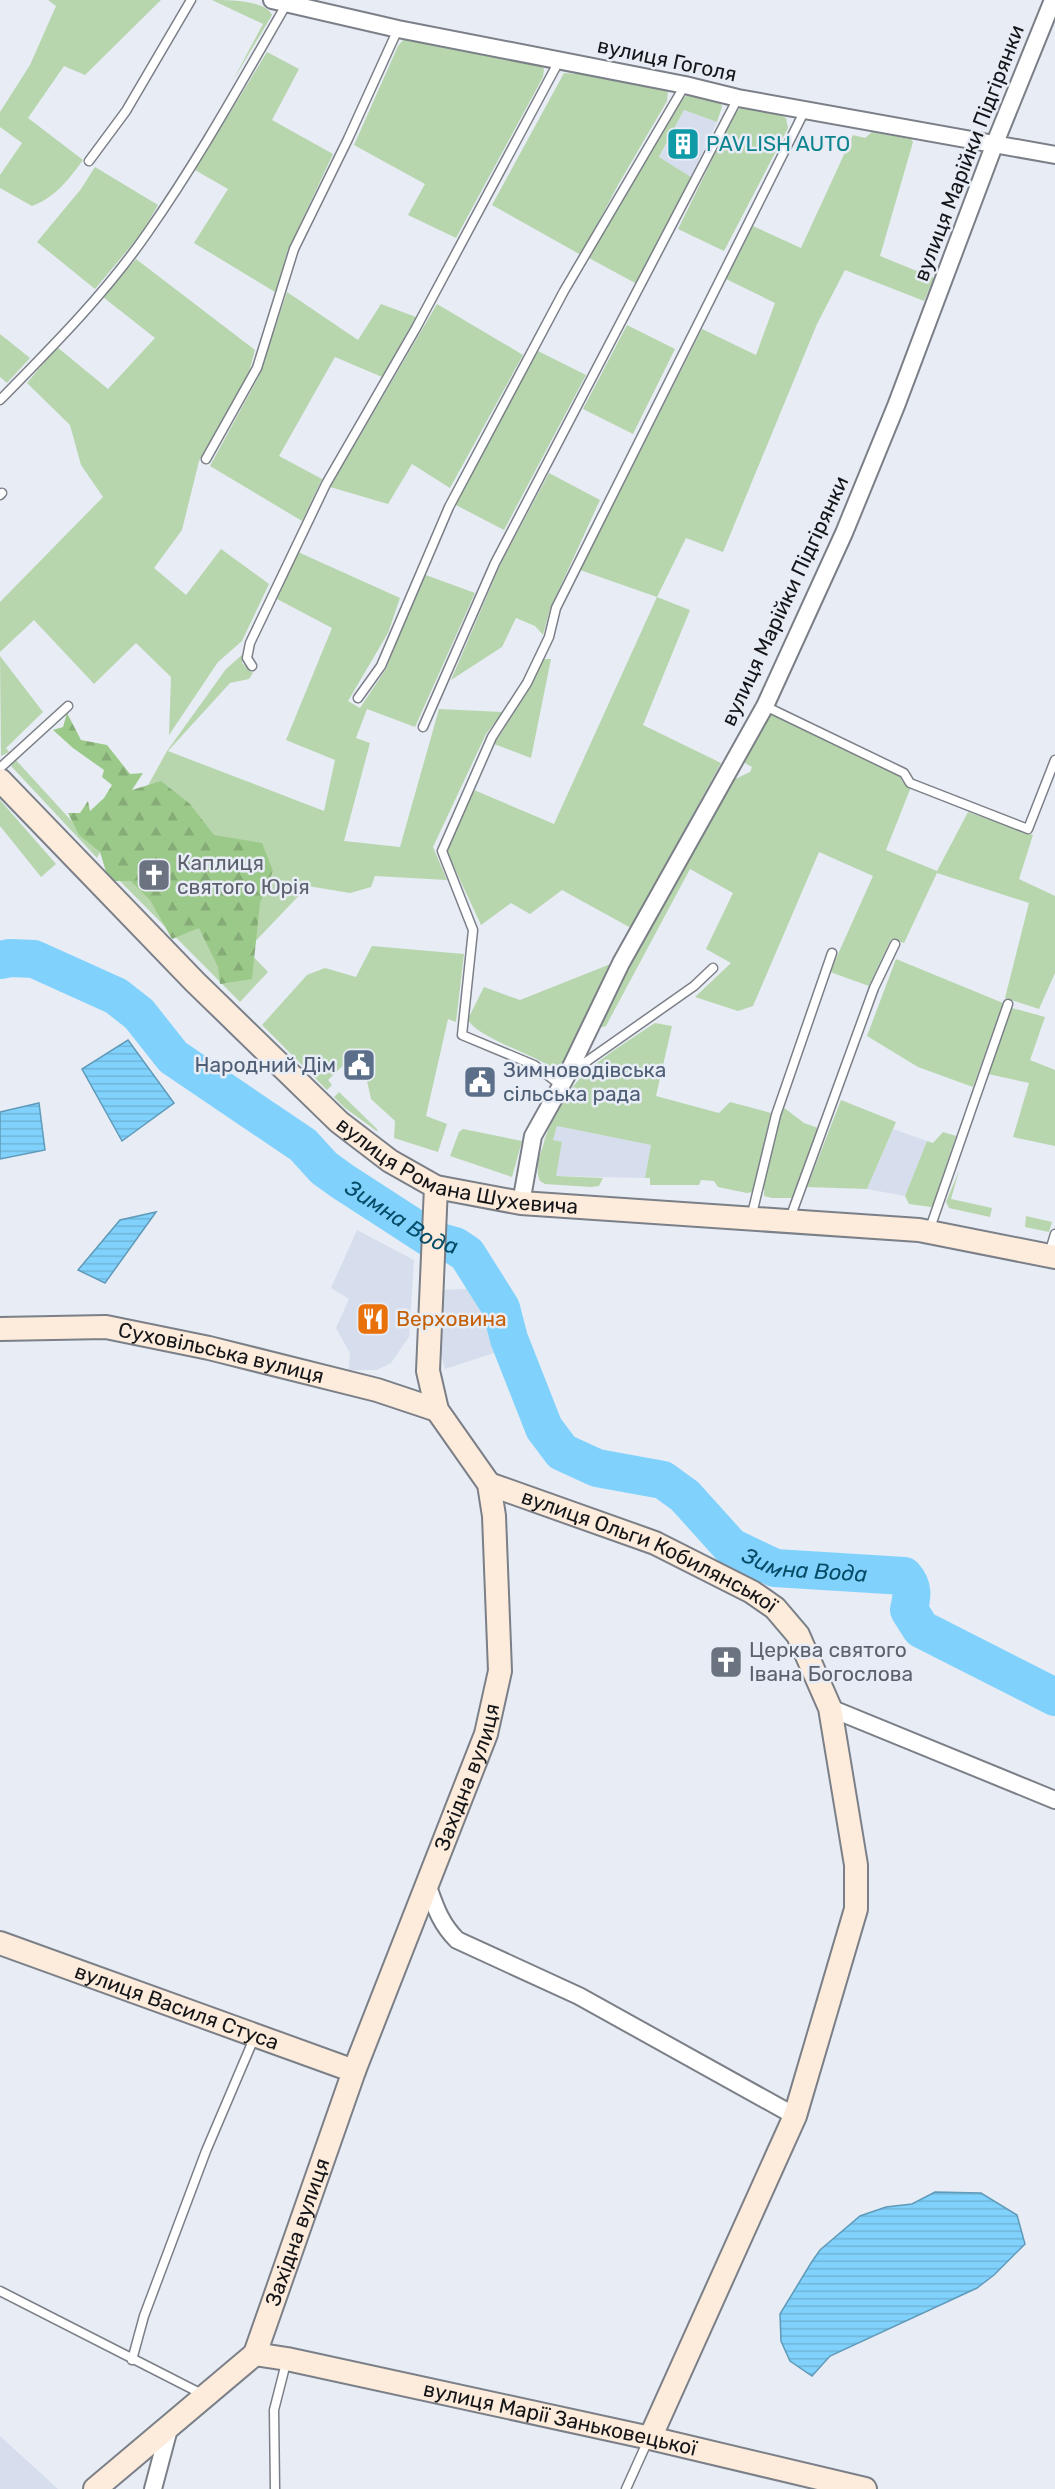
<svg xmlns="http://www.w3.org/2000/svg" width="1055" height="2489" font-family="Rubik,sans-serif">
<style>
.built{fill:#d6deed}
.green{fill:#b8d6ad}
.forest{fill:url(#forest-firs)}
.water{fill:url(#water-rules);stroke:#609ab9;stroke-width:1.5}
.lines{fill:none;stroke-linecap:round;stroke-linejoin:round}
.river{stroke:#80d2fd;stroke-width:38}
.lane-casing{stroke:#7b7f87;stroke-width:11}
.street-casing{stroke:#7b7f87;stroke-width:20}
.secondary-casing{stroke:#7b7f87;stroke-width:26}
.lane{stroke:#fff;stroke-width:8}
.street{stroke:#fff;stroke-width:16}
.secondary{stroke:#fdecdc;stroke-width:22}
.labels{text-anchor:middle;stroke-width:5;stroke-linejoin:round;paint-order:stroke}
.street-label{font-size:21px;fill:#151619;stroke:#e7ecf5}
.culture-label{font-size:21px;fill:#0d838f;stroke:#e7ecf5;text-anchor:start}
.worship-label{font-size:21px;fill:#5b616d;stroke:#e7ecf5;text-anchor:start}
.service-label{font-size:21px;fill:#4e5e75;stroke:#e7ecf5;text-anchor:end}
.food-label{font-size:21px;fill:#c56008;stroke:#e7ecf5;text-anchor:start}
.water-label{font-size:22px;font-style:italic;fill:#054c68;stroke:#e7ecf5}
</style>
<defs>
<pattern id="forest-firs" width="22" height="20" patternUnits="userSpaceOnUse" patternTransform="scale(1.5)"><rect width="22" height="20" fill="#9bc989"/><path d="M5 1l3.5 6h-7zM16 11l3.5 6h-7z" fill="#85ac76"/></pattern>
<pattern id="water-rules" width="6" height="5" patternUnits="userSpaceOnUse" patternTransform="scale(1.5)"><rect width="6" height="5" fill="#80d2fd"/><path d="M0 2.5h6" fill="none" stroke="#6eb4d8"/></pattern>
</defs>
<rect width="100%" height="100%" fill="#e7ecf5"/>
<path class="built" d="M 684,110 L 717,122 L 691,177 L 659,158 Z
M 557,1126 L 651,1145 L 645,1178 L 555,1176 L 562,1142 L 553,1140 Z
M 893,1129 L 927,1141 L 905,1196 L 867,1189 Z
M 357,1230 L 414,1260 L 409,1337 L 391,1363 L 377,1370 L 349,1370 L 350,1353 L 336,1328 L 349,1299 L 331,1288 Z
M 482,1288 L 500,1351 L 445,1369 L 439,1344 L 439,1290 Z
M 0,2436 L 58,2489 L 0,2489 Z"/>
<path class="green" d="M 48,0 L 161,0 L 85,75 L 64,66 L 28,118 L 83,160 C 68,180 56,197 32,206 L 0,188 L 0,175 L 22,143 L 0,127 L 0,112 L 30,65 L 56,6 Z
M 212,0 C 228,0 265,0 272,15 L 232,82 L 263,24 Z
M 404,39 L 540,64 L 544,69 L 543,77 L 456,238 L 408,215 L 425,184 L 354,145 L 398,46 Z
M 267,52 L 299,69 L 272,120 L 333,154 L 288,250 L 275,292 L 194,243 L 228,189 L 195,170 Z
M 564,73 L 602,76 L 668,91 L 667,101 L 618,185 L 581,255 L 492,205 Z
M 690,94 L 720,102 L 722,107 L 717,122 L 684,110 L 659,157 L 691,177 L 637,284 L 589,258 L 678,107 L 684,97 Z
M 748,106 L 775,112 L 786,118 L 788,128 L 724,251 L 678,229 L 733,117 L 739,109 Z
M 872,132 L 911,139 L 913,142 L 880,256 L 934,278 L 924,301 L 845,270 L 817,324 L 723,552 L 686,538 L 657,597 L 690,610 L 643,725 L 721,763 L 631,928 L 562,890 L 530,914 L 511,903 L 481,925 L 447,852 L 474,790 L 554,824 L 657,597 L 580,570 L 702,329 L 756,355 L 775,303 L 726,279 L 753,226 L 801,248 L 853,135 L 865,138 Z
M 95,167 L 158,205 L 141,234 L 95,289 L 37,242 L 81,189 Z
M 136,259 L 255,350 L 249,372 L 199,461 L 182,530 L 154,568 L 186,595 L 221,549 L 269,584 L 242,641 L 218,662 L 169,735 L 171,677 L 136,643 L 94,684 L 34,620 L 0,652 L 0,602 L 103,497 L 81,465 L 70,425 L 27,383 L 57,347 L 108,389 L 155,338 L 103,297 Z
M 287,292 L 358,340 L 381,304 L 416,317 L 382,377 L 335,357 L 279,456 L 322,479 L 302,521 L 210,466 L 259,376 Z
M 437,304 L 523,355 L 450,488 L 412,464 L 388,504 L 330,487 Z
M 627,325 L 675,349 L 633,434 L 583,409 Z
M 0,334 L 30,358 L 7,383 L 0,377 Z
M 538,351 L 586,375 L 504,530 L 454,504 Z
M 549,473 L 600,500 L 550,609 L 543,635 L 535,626 L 516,618 L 502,647 L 451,680 L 501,563 Z
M 298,552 L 400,598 L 388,633 L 348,701 L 360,708 L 386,669 L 423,574 L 475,593 L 415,727 L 367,709 L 356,738 L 370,743 L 344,841 L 400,847 L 439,709 L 503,712 L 486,734 L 433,847 L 447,880 L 375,876 L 371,887 L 350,893 L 308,886 L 247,950 L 268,972 L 240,1002 L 104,865 L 167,751 L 226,669 L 243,654 L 242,663 L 253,673 L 249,679 L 230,683 L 168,751 L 324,811 L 335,760 L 286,740 L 332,628 L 277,599 Z
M 0,656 L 43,712 L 6,748 L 9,752 L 1,756 Z
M 543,659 L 551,659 L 531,758 L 494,744 L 530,688 Z
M 768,713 L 900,776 L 902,781 L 911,787 L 886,850 L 937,871 L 968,812 L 1033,835 L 1019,879 L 1055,896 L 1055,973 L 1039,1009 L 1005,998 L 1029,903 L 937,873 L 904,943 L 891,939 L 869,986 L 830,972 L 873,876 L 819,852 L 753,1006 L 738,1011 L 695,997 L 731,963 L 706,949 L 733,893 L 690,869 L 615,1009 L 606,1026 L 599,1028 L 629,966 L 717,803 L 733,780 L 750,772 L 752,767 L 743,762 Z
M 15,759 L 100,852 L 97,858 L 11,766 Z
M 0,800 L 56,864 L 41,877 L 0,826 Z
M 372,946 L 464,954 L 456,1022 L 448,1019 L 426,1116 L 447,1124 L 438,1152 L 394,1138 L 395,1121 L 371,1099 L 360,1049 L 328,1080 L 332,1085 L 327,1090 L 262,1025 L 307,975 L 325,968 L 356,977 Z
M 896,959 L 1003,1003 L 973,1087 L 918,1067 L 867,1036 Z
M 613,963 L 566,1064 L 558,1071 C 538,1056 473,1036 468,1019 L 484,987 L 520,1000 Z
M 1012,1008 L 1045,1017 L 1030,1060 L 1055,1070 L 1055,1146 L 1013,1137 L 1029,1083 L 988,1074 Z
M 655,1023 L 672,1026 L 656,1096 L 719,1113 L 730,1102 L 771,1113 L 752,1192 L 747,1193 L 718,1187 L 714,1181 L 701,1180 L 699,1185 L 650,1185 L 650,1178 L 645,1178 L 651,1145 L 557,1126 L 553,1140 L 562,1142 L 556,1176 L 603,1178 L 599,1186 L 591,1187 L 545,1184 L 540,1181 C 535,1170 539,1157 543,1146 C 562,1079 601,1059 655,1023 Z
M 339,1092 L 377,1129 L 378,1132 L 345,1108 L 334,1097 Z
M 841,1100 L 896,1122 L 893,1129 L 867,1189 L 807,1187 Z
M 783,1107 L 804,1123 L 818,1128 L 792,1198 L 772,1198 L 764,1196 L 764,1182 Z
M 463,1129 L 522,1141 L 512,1177 L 450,1156 L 459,1132 Z
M 943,1132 L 956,1136 L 933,1205 L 931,1207 L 909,1204 L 905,1196 L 927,1141 L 933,1143 Z
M 959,1171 L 951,1199 L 992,1208 L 990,1217 L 949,1208 L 946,1202 Z
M 1026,1216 L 1052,1222 L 1049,1232 L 1025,1227 Z"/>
<path class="forest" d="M 67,713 L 81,740 L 107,745 L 130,774 L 143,773 L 132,790 L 161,781 L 190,804 L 214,835 L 262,843 L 273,871 L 260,903 L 252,979 L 220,984 L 218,967 L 199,928 L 172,939 L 150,900 L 131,881 L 109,881 L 100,852 L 79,835 L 68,813 L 80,813 L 88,801 L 90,811 L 104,798 L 112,785 L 102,777 L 104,770 L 73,748 L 53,730 L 63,727 Z"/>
<path class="water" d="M 128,1040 L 174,1103 L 122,1141 L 82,1069 Z
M 39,1103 L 45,1150 L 0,1159 L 0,1112 Z
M 156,1212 L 105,1283 L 78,1270 L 120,1220 Z
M 935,2192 L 981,2193 L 1017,2215 L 1025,2244 L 994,2275 L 977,2288 L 830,2356 L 812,2376 L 790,2361 L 781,2341 L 780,2314 L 811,2263 L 820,2250 L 860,2216 L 886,2207 L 912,2204 Z"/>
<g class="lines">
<path class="river" id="s1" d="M 0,960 L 10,958 L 34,959 L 116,996 L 139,1014 L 173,1057 L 303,1145 L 324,1168 L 342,1181 L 433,1240 L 455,1246 L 467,1254 L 501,1308 L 509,1339 L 544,1428 L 562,1452 L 597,1468 L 663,1480 L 685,1496 L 731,1547 L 775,1568 L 904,1576 C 914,1587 912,1596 909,1610 L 921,1629 L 1055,1697"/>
<g class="lane-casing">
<path id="lane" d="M 89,161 L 126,111 L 191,0
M 0,400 C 52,347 106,293 148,232 C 199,159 242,81 286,5
M 206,459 L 257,368 L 294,249 L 348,139 L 398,29
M 0,495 L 2,493
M 252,666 L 247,658 L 250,643 L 326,484 L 416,328 L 559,61
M 358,698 L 381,666 L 449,507 L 564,291 L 685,85
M 765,706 L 904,773 L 910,783 L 1028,829 L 1055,760
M 423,727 L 495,563 L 738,98
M 0,768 L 68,706
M 573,1071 L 694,986 L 713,968
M 562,1086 L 534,1065 L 462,1035 L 473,930 L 442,851 L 492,737 L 527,683 L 549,637 L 556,608 L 805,110
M 751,1218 L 776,1115 L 832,953
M 789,1221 L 874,988 L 895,944
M 929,1231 L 1008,1004
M 1049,1254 L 1055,1234
M 0,2291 L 202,2394
M 132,2360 L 144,2316 L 206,2151 L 255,2036
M 275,2489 L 274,2410 L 287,2359
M 626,2489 L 649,2438"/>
</g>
<g class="street-casing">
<path id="street" d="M 272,0 L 398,29 L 685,85 L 738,98 L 1055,155
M 521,1203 L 533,1136 L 567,1075 L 621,963 L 765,706 L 844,533 L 896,406 L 995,143 L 1053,0
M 830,1708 L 1055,1800
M 427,1884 C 435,1906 440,1923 457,1940 L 579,1996 L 795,2116
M 153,2489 L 170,2425"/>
</g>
<g class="secondary-casing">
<g id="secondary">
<path id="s2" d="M 0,780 L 195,982 L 339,1122 L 390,1161 L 436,1187 L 521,1203 L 919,1230 L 1055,1257"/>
<path id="s3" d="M 0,1329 L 106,1327 L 209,1348 L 377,1390 L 437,1410"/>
<path id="s4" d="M 489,1484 L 655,1543 L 752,1592 L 775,1608 L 798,1635 L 830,1708 L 856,1865 L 856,1909 L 795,2116 L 650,2438"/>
<path id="s5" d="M 0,1943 L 354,2071"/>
<path id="s6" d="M 255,2354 L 354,2071 L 486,1734 L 500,1671 L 494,1516 L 489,1484 L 437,1410 L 428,1371 L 436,1187"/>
<path id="s7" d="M 255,2354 L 287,2359 L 650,2438 L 865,2489"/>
<path d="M 95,2489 L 255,2354"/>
</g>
</g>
<use href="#lane" class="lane"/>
<use href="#street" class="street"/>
<use href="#secondary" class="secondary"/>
</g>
<defs>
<g id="building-square" transform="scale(1.725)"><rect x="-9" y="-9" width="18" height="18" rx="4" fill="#0f9aa8" stroke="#e7ecf5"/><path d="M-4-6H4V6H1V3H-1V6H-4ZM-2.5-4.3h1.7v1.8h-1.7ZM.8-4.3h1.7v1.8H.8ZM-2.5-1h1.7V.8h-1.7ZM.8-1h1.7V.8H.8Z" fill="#fff"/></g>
<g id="church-square" transform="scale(1.725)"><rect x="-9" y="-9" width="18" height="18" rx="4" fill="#6b7280" stroke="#e7ecf5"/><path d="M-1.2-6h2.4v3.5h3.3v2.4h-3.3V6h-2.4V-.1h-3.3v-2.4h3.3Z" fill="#fff"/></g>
<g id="civic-square" transform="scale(1.725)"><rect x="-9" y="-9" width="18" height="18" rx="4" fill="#5c6f8a" stroke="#e7ecf5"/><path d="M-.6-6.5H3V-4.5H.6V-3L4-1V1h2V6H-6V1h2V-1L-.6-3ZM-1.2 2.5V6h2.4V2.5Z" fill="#fff"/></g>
<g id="restaurant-square" transform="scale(1.725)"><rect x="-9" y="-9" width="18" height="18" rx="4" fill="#e8710a" stroke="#e7ecf5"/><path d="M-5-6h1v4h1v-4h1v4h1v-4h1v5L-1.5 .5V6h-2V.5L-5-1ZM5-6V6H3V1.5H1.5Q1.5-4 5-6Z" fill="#fff"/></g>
</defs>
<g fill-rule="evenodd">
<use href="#building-square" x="683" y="144"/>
<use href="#church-square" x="154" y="875"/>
<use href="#civic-square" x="359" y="1065"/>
<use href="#civic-square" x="480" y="1082"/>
<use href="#restaurant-square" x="373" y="1319"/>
<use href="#church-square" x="726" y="1662"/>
</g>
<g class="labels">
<g class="street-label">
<text transform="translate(667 60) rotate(12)" y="7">вулиця Гоголя</text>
<text transform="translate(969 153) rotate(-69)" y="7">вулиця Марійки Підгірянки</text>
<text transform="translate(785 601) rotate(-65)" y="7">вулиця Марійки Підгірянки</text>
<text dy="7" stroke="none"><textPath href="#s2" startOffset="612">вулиця Романа Шухевича</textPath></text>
<text dy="7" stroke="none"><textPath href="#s3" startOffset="224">Суховільська вулиця</textPath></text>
<text dy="7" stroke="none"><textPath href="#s4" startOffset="174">вулиця Ольги Кобилянської</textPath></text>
<text dy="7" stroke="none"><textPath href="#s6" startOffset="615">Західна вулиця</textPath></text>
<text dy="7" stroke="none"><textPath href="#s5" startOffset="188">вулиця Василя Стуса</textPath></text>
<text dy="7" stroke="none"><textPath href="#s6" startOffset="129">Західна вулиця</textPath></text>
<text dy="7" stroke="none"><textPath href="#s7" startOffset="312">вулиця Марії Заньковецької</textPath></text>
</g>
<g class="culture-label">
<text x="706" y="151">PAVLISH AUTO</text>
</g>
<g class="worship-label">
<text x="177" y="870">Каплиця<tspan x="177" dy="24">святого Юрія</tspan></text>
<text x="749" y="1657">Церква святого<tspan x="749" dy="24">Івана Богослова</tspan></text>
</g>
<g class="service-label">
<text x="336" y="1072">Народний Дім</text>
<text x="503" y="1077" text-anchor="start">Зимноводівська<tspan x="503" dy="24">сільська рада</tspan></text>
</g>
<g class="food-label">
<text x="396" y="1326">Верховина</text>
</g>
<g class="water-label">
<text dy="8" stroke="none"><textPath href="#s1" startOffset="489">Зимна Вода</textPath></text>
<text dy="8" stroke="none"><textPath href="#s1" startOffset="1065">Зимна Вода</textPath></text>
</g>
</g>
</svg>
